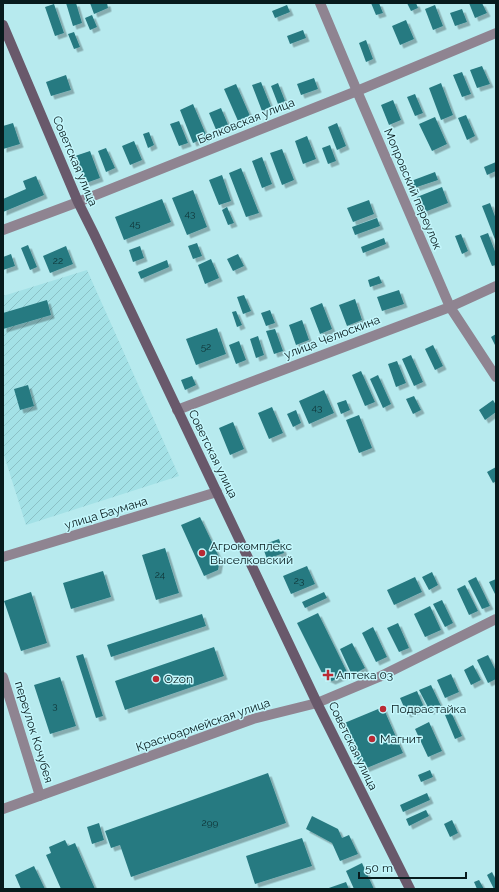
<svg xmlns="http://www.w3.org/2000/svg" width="499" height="892" font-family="Raleway,sans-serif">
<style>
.industrial{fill:url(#industrial-furrows)}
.building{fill:#287a81;filter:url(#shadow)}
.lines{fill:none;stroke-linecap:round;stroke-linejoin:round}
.street{stroke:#8f8491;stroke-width:10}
.secondary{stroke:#69596b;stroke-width:10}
.poi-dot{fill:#ba2a34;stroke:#c4f7fc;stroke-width:1.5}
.labels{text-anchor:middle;stroke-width:3;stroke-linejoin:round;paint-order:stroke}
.number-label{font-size:10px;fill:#0f3336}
.street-label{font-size:12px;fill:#071b1d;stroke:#c4f7fc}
.poi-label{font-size:12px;fill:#071b1d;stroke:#c4f7fc;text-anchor:start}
</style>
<defs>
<pattern id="industrial-furrows" width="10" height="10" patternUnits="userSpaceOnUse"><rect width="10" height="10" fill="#a3e1e6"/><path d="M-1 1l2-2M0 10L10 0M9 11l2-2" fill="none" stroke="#8bc0c5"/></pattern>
<filter id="shadow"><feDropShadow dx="3.5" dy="3.5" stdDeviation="0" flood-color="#0004"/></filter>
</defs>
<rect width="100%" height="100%" fill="#b7eaee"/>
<path class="industrial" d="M 87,270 L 179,476 L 26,525 L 3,452 L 3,296 Z"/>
<path class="building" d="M 66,3 L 76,3 L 82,23 L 73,26 Z
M 90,3 L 107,3 L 108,8 L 94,14 Z
M 371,3 L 379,3 L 383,13 L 376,15 Z
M 407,3 L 416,3 L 418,8 L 411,11 Z
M 469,3 L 482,3 L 487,13 L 475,18 Z
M 54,4 L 64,33 L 55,36 L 45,7 Z
M 287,5 L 290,12 L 275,18 L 272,11 Z
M 435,5 L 443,26 L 433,30 L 425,9 Z
M 462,9 L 467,22 L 455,26 L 450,13 Z
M 92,15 L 97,27 L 90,30 L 85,18 Z
M 406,20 L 414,39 L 400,45 L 392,26 Z
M 303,30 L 306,38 L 290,44 L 287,36 Z
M 74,32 L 80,47 L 74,49 L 68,34 Z
M 366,40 L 373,59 L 366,62 L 359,43 Z
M 482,66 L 490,84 L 477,88 L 470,70 Z
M 462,72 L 471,94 L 462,97 L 453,75 Z
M 66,75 L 71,90 L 51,96 L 46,82 Z
M 314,78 L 318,89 L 301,95 L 297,84 Z
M 261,82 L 271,107 L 262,111 L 252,85 Z
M 278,83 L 285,101 L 278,104 L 271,86 Z
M 441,83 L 453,115 L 441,120 L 429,88 Z
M 236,84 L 250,116 L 238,121 L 224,89 Z
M 415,94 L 423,113 L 415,116 L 407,97 Z
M 393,100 L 401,120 L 389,125 L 381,105 Z
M 193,104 L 207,137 L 193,143 L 180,110 Z
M 221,108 L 229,127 L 217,132 L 209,113 Z
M 466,115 L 475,136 L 467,140 L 458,118 Z
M 435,117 L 447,144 L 432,151 L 419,124 Z
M 179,121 L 188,143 L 179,146 L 170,124 Z
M 13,123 L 20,144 L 3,149 L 3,126 Z
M 337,123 L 346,146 L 337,150 L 328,127 Z
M 149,132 L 154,145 L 148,148 L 143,134 Z
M 307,136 L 316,159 L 303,164 L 295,141 Z
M 134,141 L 142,160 L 130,165 L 122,146 Z
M 330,145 L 336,161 L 328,164 L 322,148 Z
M 106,148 L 115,168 L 106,172 L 98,151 Z
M 282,149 L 294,180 L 282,185 L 270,153 Z
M 90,151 L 100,178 L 86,183 L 75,156 Z
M 262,157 L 272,184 L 262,188 L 252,161 Z
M 496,162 L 496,171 L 487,175 L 484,167 Z
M 241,168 L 259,213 L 246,217 L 229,173 Z
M 435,172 L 438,180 L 414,188 L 411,181 Z
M 222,175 L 231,201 L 219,205 L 209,180 Z
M 36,176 L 44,195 L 3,212 L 3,199 L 26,189 L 23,181 Z
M 442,187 L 448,203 L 422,213 L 417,197 Z
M 193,190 L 207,227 L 187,235 L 172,198 Z
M 162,199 L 171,222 L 124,240 L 115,217 Z
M 369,200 L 374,214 L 353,222 L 347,208 Z
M 490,203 L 496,219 L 496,242 L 482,206 Z
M 227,207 L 234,223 L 228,225 L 222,210 Z
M 377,218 L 380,226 L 355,235 L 352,227 Z
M 488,233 L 496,254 L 496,265 L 492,266 L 480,236 Z
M 461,234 L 468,251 L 462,254 L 455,236 Z
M 384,238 L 386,244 L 363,253 L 361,247 Z
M 197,243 L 202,256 L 193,259 L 188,246 Z
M 28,245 L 37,267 L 30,270 L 21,248 Z
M 66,246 L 73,264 L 50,273 L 43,256 Z
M 140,246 L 144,258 L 133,262 L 129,250 Z
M 11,254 L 15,266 L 3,270 L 3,257 Z
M 238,254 L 244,266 L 233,271 L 227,259 Z
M 211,259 L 219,278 L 205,284 L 198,265 Z
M 167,260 L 169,267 L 141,279 L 138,272 Z
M 379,276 L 382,283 L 370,287 L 368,280 Z
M 399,290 L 404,304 L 382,311 L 377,297 Z
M 244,295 L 251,311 L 243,314 L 237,297 Z
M 355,299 L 362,320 L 347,326 L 339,305 Z
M 47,300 L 51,315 L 3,329 L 3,313 Z
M 322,303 L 332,329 L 320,334 L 310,308 Z
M 270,310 L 275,323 L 266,326 L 261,313 Z
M 236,311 L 242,325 L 237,327 L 232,312 Z
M 302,320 L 309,340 L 296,345 L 289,325 Z
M 217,328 L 226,354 L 196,365 L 186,339 Z
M 275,329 L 283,351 L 274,354 L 266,331 Z
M 496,334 L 496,347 L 491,337 Z
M 258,336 L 264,355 L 256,358 L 250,339 Z
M 239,341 L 246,360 L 236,364 L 229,345 Z
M 433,345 L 443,366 L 435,370 L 425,349 Z
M 411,355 L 423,382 L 414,386 L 402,359 Z
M 397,361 L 406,383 L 396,387 L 388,364 Z
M 361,371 L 375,402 L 365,406 L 352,375 Z
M 378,375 L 391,404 L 383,408 L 370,379 Z
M 192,376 L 196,385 L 185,390 L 181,380 Z
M 28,385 L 34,406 L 20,410 L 14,389 Z
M 324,390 L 334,413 L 309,424 L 299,401 Z
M 414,396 L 421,410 L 413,414 L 406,399 Z
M 346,400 L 350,410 L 341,414 L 337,403 Z
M 493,400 L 496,405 L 496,412 L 485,420 L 479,410 Z
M 272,407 L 283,433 L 269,439 L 258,413 Z
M 296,410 L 301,423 L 293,427 L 287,414 Z
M 359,415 L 372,448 L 359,453 L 346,420 Z
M 233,422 L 244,449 L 230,455 L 219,428 Z
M 496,467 L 496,481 L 493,483 L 487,472 Z
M 200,517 L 220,559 L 218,570 L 204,576 L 181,525 Z
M 279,539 L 284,553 L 267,559 L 262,545 Z
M 165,548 L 179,593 L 156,600 L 142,555 Z
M 307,566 L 315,584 L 291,594 L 283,576 Z
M 103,571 L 111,597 L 71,609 L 63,583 Z
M 432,572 L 438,585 L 429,590 L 422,577 Z
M 415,577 L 422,592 L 394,605 L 387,590 Z
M 476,577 L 490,606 L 482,609 L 468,581 Z
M 496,579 L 496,596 L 489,582 Z
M 465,585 L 478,611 L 469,615 L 457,589 Z
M 31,592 L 47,643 L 21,651 L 4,601 Z
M 324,592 L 327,598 L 305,608 L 302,602 Z
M 442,600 L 453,623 L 445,627 L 433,604 Z
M 430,606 L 441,630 L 425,637 L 414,614 Z
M 318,613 L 348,674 L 332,681 L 324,677 L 297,623 Z
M 202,614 L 206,626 L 111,657 L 107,645 Z
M 398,623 L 409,648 L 399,652 L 387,628 Z
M 373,627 L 387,657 L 376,662 L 362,633 Z
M 352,643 L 365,668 L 352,675 L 340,649 Z
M 214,647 L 224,676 L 125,710 L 115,681 Z
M 83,654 L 103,716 L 96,718 L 76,656 Z
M 488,655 L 496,671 L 496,679 L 488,683 L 477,660 Z
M 473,665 L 481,680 L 471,685 L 464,670 Z
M 451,674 L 459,692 L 445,698 L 437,680 Z
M 60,677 L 76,726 L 50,734 L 34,685 Z
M 431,685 L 441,706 L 430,711 L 419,690 Z
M 417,691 L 424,707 L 407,714 L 400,698 Z
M 383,707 L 403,753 L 362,770 L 342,724 Z
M 451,712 L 462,736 L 455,739 L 445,715 Z
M 429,722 L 442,751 L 428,757 L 415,729 Z
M 430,770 L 433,777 L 421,782 L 418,775 Z
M 268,773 L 286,823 L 131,877 L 120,845 L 111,848 L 105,831 Z
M 427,793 L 430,800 L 403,812 L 400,805 Z
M 426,810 L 429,816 L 409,826 L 406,819 Z
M 312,816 L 338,829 L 342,838 L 349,835 L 358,854 L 340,861 L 332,843 L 306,829 Z
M 452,820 L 458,833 L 450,837 L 444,824 Z
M 99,823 L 104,840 L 92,844 L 87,827 Z
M 302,838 L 312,866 L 255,884 L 246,856 Z
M 65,840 L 68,846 L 75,843 L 95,889 L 61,889 L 46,855 L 51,853 L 49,847 Z
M 362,863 L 374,889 L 354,889 L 346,871 Z
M 34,866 L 45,889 L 21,889 L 15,875 Z
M 492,872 L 496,880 L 496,889 L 494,889 L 487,875 Z
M 479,880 L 484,889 L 477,889 L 474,882 Z
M 346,882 L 349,889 L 326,889 Z"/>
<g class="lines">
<path class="street" d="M 320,3 L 357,91 L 450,307 L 496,377
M 3,230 L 78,202 L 357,91 L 496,33
M 177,410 L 450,307 L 496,286
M 3,557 L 217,492
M 3,677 L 40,796
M 3,809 L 253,719 L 317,703 L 379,677 L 496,619"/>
<path class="secondary" d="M 3,25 L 78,202 L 94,234 L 317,703 L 410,889"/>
</g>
<g class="poi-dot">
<circle cx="202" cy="553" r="4"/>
<path d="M326 669h4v4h4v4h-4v4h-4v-4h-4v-4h4z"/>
<circle cx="156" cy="679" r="4"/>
<circle cx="383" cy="709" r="4"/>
<circle cx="372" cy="739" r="4"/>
</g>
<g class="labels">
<g class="number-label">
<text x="190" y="217">43</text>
<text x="135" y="227">45</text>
<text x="58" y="264">22</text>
<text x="206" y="350">52</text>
<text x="317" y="411">43</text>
<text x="160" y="578">24</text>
<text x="299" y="584">23</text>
<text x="55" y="709">3</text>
<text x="210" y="826">299</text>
</g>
<g class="street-label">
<text transform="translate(246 121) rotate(-22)" y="4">Белковская улица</text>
<text transform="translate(75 161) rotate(67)" y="4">Советская улица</text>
<text transform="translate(413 189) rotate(67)" y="4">Мопровский переулок</text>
<text transform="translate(332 337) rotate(-21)" y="4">улица Челюскина</text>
<text transform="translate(213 454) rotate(64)" y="4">Советская улица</text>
<text transform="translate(106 513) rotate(-17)" y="4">улица Баумана</text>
<text transform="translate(203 725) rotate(-19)" y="4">Красноармейская улица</text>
<text transform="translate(34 732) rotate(73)" y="4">переулок Кочубея</text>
<text transform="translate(353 746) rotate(64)" y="4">Советская улица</text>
</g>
<g class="poi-label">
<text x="210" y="550">Агрокомплекс<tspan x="210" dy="14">Выселковский</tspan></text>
<text x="336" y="679">Аптека 03</text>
<text x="164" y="683">Ozon</text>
<text x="391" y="713">Подрастайка</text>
<text x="380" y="743">Магнит</text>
</g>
</g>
<rect width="499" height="892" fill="none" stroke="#071b1d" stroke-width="8"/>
<path d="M359 872v6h107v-6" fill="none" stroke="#071b1d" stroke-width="2"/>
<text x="365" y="872" font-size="12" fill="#071b1d" stroke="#c4f7fc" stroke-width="3" paint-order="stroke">50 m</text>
</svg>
